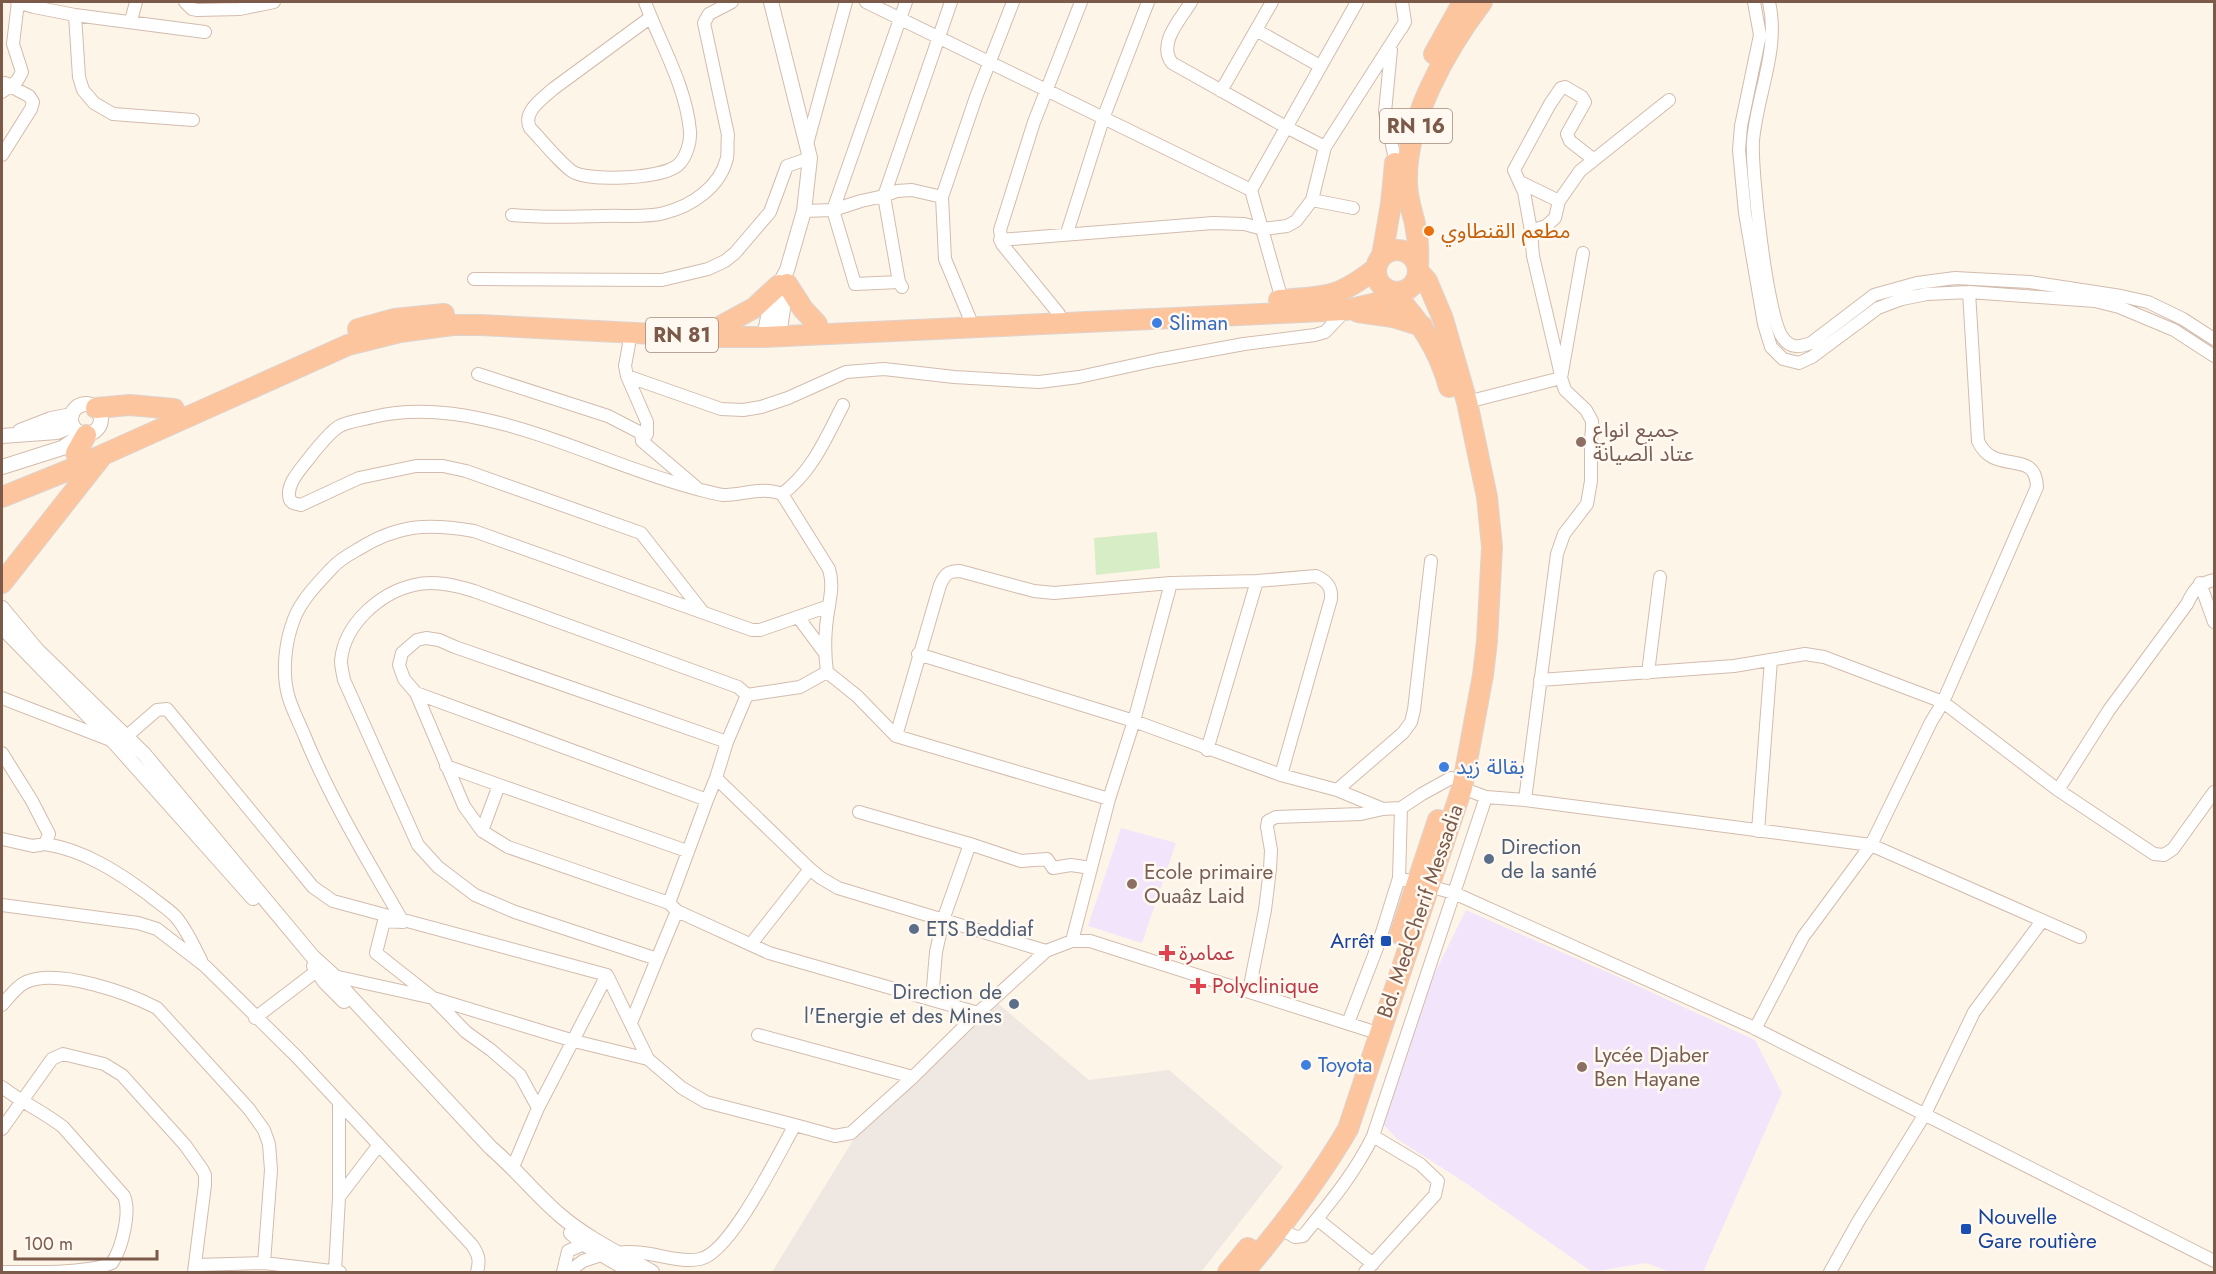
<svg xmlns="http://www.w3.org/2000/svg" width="2216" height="1274" font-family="Jost,'Noto Sans Arabic',sans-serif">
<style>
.industrial{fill:#efe8e2}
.education{fill:#f2e5fb}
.green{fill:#d7edc6}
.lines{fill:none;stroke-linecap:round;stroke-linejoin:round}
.minor-casing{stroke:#d2bcad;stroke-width:14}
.tertiary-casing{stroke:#d2bcad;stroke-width:16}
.trunk-casing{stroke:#ddd4d0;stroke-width:22}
.minor{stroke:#fff;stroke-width:12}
.tertiary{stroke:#fff;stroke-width:14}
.trunk{stroke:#fdc59e;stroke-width:20}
.food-dot{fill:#e8710a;stroke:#fff9f1;stroke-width:2}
.shop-dot{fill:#3f7fe0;stroke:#fff9f1;stroke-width:2}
.education-dot{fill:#8d6e63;stroke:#fff9f1;stroke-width:2}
.service-dot{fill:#5c6f8a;stroke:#fff9f1;stroke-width:2}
.transit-dot{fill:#1a4fb4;stroke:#fff9f1;stroke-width:2}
.health-dot{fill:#e0444e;stroke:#fff9f1;stroke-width:2}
.labels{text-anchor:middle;stroke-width:5;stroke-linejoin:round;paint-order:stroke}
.shield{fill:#fff9f1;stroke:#a38a7c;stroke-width:1.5}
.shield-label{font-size:20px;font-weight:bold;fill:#7b5a4a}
.food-label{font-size:21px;fill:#c56008;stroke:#fff9f1;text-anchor:start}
.shop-label{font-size:21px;fill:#366cbe;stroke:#fff9f1;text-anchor:start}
.education-label{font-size:21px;fill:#785e54;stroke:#fff9f1;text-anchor:start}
.service-label{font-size:21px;fill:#4e5e75;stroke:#fff9f1;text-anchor:start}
.street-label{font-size:21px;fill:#7b5a4a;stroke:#fff9f1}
.transit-label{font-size:21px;fill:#164399;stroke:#fff9f1;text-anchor:end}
.health-label{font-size:21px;fill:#be3a42;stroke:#fff9f1;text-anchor:start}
</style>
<rect width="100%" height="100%" fill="#fef5e9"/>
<path class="industrial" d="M 995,1001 L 1089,1080 L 1169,1070 L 1283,1167 L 1201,1272 L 772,1272 L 855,1137 Z"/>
<path class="education" d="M 1121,828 L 1176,843 L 1142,943 L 1088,926 Z
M 1466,910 L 1625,980 L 1755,1040 L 1782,1093 L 1703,1272 L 1670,1272 L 1646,1263 L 1592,1272 L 1467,1184 L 1397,1139 L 1380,1121 L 1409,1025 Z"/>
<path class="green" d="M 1157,532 L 1160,568 L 1096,575 L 1094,538 Z"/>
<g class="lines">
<g class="minor-casing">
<path id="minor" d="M 17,2 L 34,7 L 75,15 L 205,32
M 185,2 L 192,9 L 197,10 L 240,9 L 274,2
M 645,2 C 660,43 686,86 690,131 C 691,142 686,158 678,165 C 661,179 595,181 575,173 C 564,168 540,138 530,128 C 522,112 542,99 553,89 L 651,17
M 866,2 L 1251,190 L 1282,300
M 1191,2 C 1181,19 1157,43 1172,63 L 1286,127 L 1325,147
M 1754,2 L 1760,35 L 1741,126 L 1739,150 L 1745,213 L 1764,324 L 1771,347 L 1783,359 L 1799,363 L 1812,357 L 1878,308 L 1902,299 L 1927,294 L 1969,292 L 2095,301 L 2119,307 L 2174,330 L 2214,356
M 1769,2 C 1780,49 1757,94 1753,141 C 1751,169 1767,319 1783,338 C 1791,349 1800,347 1811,343 L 1874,295 L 1917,283 L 1955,278 L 2030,282 L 2121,296 L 2148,302 L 2183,319 L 2214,339
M 75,15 L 79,77 L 83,90 L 94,103 L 113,114 L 193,120
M 131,21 L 136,2
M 1401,29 L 1405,22 L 1402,2
M 1256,30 L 1320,66
M 1391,50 L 1385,112 L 1395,159 L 1402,166
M 5,83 L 10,86 L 17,81 L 22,72 L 13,44 L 18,2
M 1221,91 L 1272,2
M 2,92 L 10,86 L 29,96 L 33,102 L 31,109 L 2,155
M 807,144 L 846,2
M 1522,183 L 1559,201
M 1251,190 L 1357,2
M 1312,200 L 1325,147 L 1405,22
M 804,211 L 833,210 L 861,201 L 884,196 L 897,191 L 912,190 L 942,197
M 512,215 C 543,218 573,217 604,216 C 623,215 646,218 664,213 C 692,206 720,187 727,158 C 728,151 727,143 728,135 L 704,23 L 709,14 L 732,2
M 1531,231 L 1524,192 L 1514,170 L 1550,104 L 1561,88 L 1565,87 L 1582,97 L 1585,102 L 1567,134 L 1570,141 L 1593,159
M 1067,233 L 1104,116 L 1148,2
M 1000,240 L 1213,223 L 1244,224 L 1263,229 L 1287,226 L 1296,221 L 1312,200 L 1353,208
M 474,279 L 662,280 L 708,269 L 725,261 L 735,253 L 770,212 L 787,166 L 810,158
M 899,282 L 855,284 L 833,210 L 906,2
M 902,287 L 899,282 L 884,196 L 951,2
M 1059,314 L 1002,244 L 1000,230 L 1034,122 L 1081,2
M 970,319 L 945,259 L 942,197 L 976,97 L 1013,2
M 631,333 L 625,366 L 627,376 L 647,422 L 647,434 L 642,441
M 478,374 L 608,416 L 641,433 L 642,441 L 696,487
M 1561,375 L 1533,256 L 1531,231 L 1546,226 L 1555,218 L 1559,201 L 1580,171 L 1669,100
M 627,376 L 721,409 L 743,410 L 761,407 L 788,398 L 846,372 L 884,369 L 954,377 L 1039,382 L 1079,377 L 1157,360 L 1244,344 L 1315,335 L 1325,332 L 1346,310
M 1467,402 L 1561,378
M 782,494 C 812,472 826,438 843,405
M 2200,583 L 2214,622
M 702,611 L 641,533 L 466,471 L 443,466 L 416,466 L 359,478 L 301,505 L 293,503 L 290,500 C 284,484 304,466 313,453 C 321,444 328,434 338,427 C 348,421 362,420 373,417 C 480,392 594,463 697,489 C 705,491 715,494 723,495 C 743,495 763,486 782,494 L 829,569 C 833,583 831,592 829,606 C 825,627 824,650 827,672 L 857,696 L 896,736 L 1109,799 L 1134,721 L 1171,583
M 798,617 L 824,652
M 918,654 L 1134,721 L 1281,775 L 1337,790 L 1383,809 L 1401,808 L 1422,794 L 1451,778
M 827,672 L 800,687 L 747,695 L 727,742 L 716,778 L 810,869 L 821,878 L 838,888 L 1046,951
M 1648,673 L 1660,577
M 1540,680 L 1734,666 L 1805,654 L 1824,657 L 1943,702 L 2058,790 L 2154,854 L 2164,855 L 2173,849 L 2214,792
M 416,693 L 707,800 L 716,778
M 2,698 L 113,741
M 127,736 L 157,710 L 167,709 L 313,887 L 333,901 L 607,975 L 648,1059
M 896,736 L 940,585 C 945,574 948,571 960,571 L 1034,591 L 1054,593 L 1171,583 L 1257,581 L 1316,576 C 1327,581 1332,587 1331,599 L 1281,775
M 1207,750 L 1257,581
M 2,753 L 32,801 L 49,834 L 45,844 L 33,846 L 2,839
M 446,766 L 499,785
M 1462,788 L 1486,797 L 1525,800 L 1557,554 L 1564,534 L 1587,504 L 1591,481 L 1591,441 L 1592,428 L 1592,421 L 1586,410 L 1565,390 L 1561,378 L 1583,253
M 1337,790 L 1403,733 L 1411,722 L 1414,710 L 1431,561
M 2058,790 L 2109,710 L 2187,604 C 2194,589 2198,584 2214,580
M 707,800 L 669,903 L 508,847 L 482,831 L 464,806 L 416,693 L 404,679 L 399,665 L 402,653 L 417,640 L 426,638 L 439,640 L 455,647 L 727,742
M 1525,800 L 1871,845 L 2080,937
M 859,812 L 970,844 L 1021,861 L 1047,859 L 1053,868 L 1071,865 L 1091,868
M 482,831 L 499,785 L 687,851
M 1758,831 L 1771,660
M 45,844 C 84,850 118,872 149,895 C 157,902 167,908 175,916 C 186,928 193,945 201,960
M 1399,878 L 1401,808
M 669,903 L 677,911 L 769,953 L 978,1013
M 2,905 L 138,923 L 157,929 L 205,966 L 297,1057 L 472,1245 C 479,1255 480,1261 477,1272
M 1072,941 L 1109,799
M 751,944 L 810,869
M 657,959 L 677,911
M 334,976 L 433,998 L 574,1041 L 648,1059 L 682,1088 L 706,1102 L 795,1125
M 1249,991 L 1265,910 L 1270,869 L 1271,850 L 1267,827 L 1268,821 L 1276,817 L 1361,814 L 1383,809
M 932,999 L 936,952 L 943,920 L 970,844
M 2,1005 C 8,998 17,986 26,982 C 58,968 128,993 157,1008 L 249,1109 L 264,1130 L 269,1144 L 271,1170 L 264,1263
M 255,1018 L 318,970
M 631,1023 L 657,959 L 515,912 L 475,895 L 438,867 L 418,845 L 344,680 C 343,674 341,667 341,661 C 344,624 380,593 414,585 C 434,580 455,585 474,591 L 738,687 L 747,695
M 1348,1023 L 1378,945 L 1399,878 L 1454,893 L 1750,1026 L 2214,1261
M 1755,1029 L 1803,937 L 1871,845 L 1931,722 L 1943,702 L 2037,487 C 2036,447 1994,477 1978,441 L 1969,292
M 758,1035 L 913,1077
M 2,1087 C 21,1102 44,1112 63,1127 L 124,1196 C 131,1212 122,1248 112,1263 C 85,1274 32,1272 2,1272
M 538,1108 L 520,1075 L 491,1050 L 466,1032 L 433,998 L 376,953 L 384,921 L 403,922 C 368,861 332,802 305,737 C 300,724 292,710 288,695 C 282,672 285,642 294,619 C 301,600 318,583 332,568 C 339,560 348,555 357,550 C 398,524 428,523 474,531 L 752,630 L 760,630 L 829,606
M 2,1129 L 52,1059 L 63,1054 L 104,1064 L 122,1075 L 185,1145 L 202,1169 L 205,1175 L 205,1185 L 194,1272
M 513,1167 L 538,1108 L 607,975
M 339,1197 L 378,1146
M 1317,1219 L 1373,1264
M 1280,1228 L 1295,1237 L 1303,1236 C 1329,1204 1355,1173 1373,1136 L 1486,797
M 618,1253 C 646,1248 675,1264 700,1259 C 731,1253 778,1154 795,1125 L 835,1136 L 851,1133 L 913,1077 L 978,1013 L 1046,951 L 1072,941 L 1090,941 L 1368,1030
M 196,1265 L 264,1263 L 340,1272
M 335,1271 L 339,1197 L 339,1104
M 563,1272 L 568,1251 L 584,1244 L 587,1237
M 568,1272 L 583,1261 L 601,1255 L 606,1248
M 1365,1272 L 1435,1195 L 1438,1181 L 1420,1164 L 1373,1136
M 1830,1272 L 1858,1222 L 1925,1114 L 1974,1012 L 2042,921"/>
</g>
<g class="tertiary-casing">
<path id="tertiary" d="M 779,336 L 787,281
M 764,337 L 768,317 L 779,285 L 787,270 L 804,211 L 810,158 L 771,2
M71 419a15 15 0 1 1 30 0a15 15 0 1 1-30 0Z
M 20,431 L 51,419 L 72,415
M 2,436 L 57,432 L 72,426
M 2,467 L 62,448 L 83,434
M 2,608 L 37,650 L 144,754 L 313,957 L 334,976 L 347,993 L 491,1148 C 516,1169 536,1195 561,1216 C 588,1239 622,1255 652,1272
M 2,627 L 114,742 L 253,898
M 314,966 L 325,982 L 344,1001
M 571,1233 L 584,1244 L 632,1272"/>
</g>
<g class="trunk-casing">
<path id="trunk" d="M 1434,54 L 1463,2
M1376 271a21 21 0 1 1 42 0a21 21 0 1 1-42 0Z
M 1382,256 L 1391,204 L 1395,163
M 1418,266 C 1419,251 1418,238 1415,224 C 1412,211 1407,197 1407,183 C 1405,121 1446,50 1482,2
M 787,284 L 803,309 L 817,324
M 1393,293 C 1420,320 1439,350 1449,387
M 1279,300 C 1325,297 1339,298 1376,268
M 1358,312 L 1393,317 L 1422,326
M 721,326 L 754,308 L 779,285
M 358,329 L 394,319 L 444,314
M 96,408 L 130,405 L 174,409
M 76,453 L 86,435
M 2,497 L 69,470 L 348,345 L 400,332 L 453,325 L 480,325 L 714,337 L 764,337 L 1346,310 L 1377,303 L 1391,292
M 2,583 L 102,456
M 1400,934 L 1438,820
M 1228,1272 L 1248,1248
M 1244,1272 C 1282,1227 1318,1180 1348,1129 L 1462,788 L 1483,675 L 1487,641 L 1492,547 L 1487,497 L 1467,402 L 1443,319 L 1427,281 L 1419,272"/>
</g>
<use href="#minor" class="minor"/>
<use href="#tertiary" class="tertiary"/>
<use href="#trunk" class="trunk"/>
</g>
<circle class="food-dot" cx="1429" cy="231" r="6"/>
<g class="shop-dot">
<circle cx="1157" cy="323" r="6"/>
<circle cx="1444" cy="767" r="6"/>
<circle cx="1306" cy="1065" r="6"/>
</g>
<g class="education-dot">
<circle cx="1581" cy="442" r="6"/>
<circle cx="1132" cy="884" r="6"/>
<circle cx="1582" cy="1067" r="6"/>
</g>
<g class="service-dot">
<circle cx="1489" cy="859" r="6"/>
<circle cx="914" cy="929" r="6"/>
<circle cx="1014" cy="1004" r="6"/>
</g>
<g class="transit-dot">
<rect x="1380" y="935" width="12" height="12" rx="3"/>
<rect x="1960" y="1223" width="12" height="12" rx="3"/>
</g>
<g class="health-dot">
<path d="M1164 944h6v6h6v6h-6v6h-6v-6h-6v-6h6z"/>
<path d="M1195 977h6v6h6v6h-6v6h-6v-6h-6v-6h6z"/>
</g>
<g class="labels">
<g class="shield">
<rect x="1380" y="109" width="72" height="34" rx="4.5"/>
<rect x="646" y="318" width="72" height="34" rx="4.5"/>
</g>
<g class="shield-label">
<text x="1416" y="133">RN 16</text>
<text x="682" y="342">RN 81</text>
</g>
<g class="food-label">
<text x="1441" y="238">مطعم القنطاوي</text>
</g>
<g class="shop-label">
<text x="1169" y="330">Sliman</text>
<text x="1456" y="774">بقالة زيد</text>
<text x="1318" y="1072">Toyota</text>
</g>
<g class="education-label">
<text x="1593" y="437">جميع انواع<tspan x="1593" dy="24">عتاد الصيانة</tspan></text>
<text x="1144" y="879">Ecole primaire<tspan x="1144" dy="24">Ouaâz Laid</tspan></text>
<text x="1594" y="1062">Lycée Djaber<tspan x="1594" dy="24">Ben Hayane</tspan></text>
</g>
<g class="service-label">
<text x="1501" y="854">Direction<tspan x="1501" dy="24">de la santé</tspan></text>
<text x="926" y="936">ETS Beddiaf</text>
<text x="1002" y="999" text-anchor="end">Direction de<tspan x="1002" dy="24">l'Energie et des Mines</tspan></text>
</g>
<g class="street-label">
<text transform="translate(1420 911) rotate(-71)" y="7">Bd. Med-Cherif Messadia</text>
</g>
<g class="transit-label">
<text x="1374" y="948">Arrêt</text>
<text x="1978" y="1224" text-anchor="start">Nouvelle<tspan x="1978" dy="24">Gare routière</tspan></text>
</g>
<g class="health-label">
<text x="1179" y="960">عمامرة</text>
<text x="1212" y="993">Polyclinique</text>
</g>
</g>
<rect width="2216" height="1274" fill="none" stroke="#7b5a4a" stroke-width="6"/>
<path d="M15 1250v9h142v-9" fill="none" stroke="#7b5a4a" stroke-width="3"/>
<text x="24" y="1250" font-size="18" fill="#7b5a4a" stroke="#fff9f1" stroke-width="4.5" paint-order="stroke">100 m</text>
</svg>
